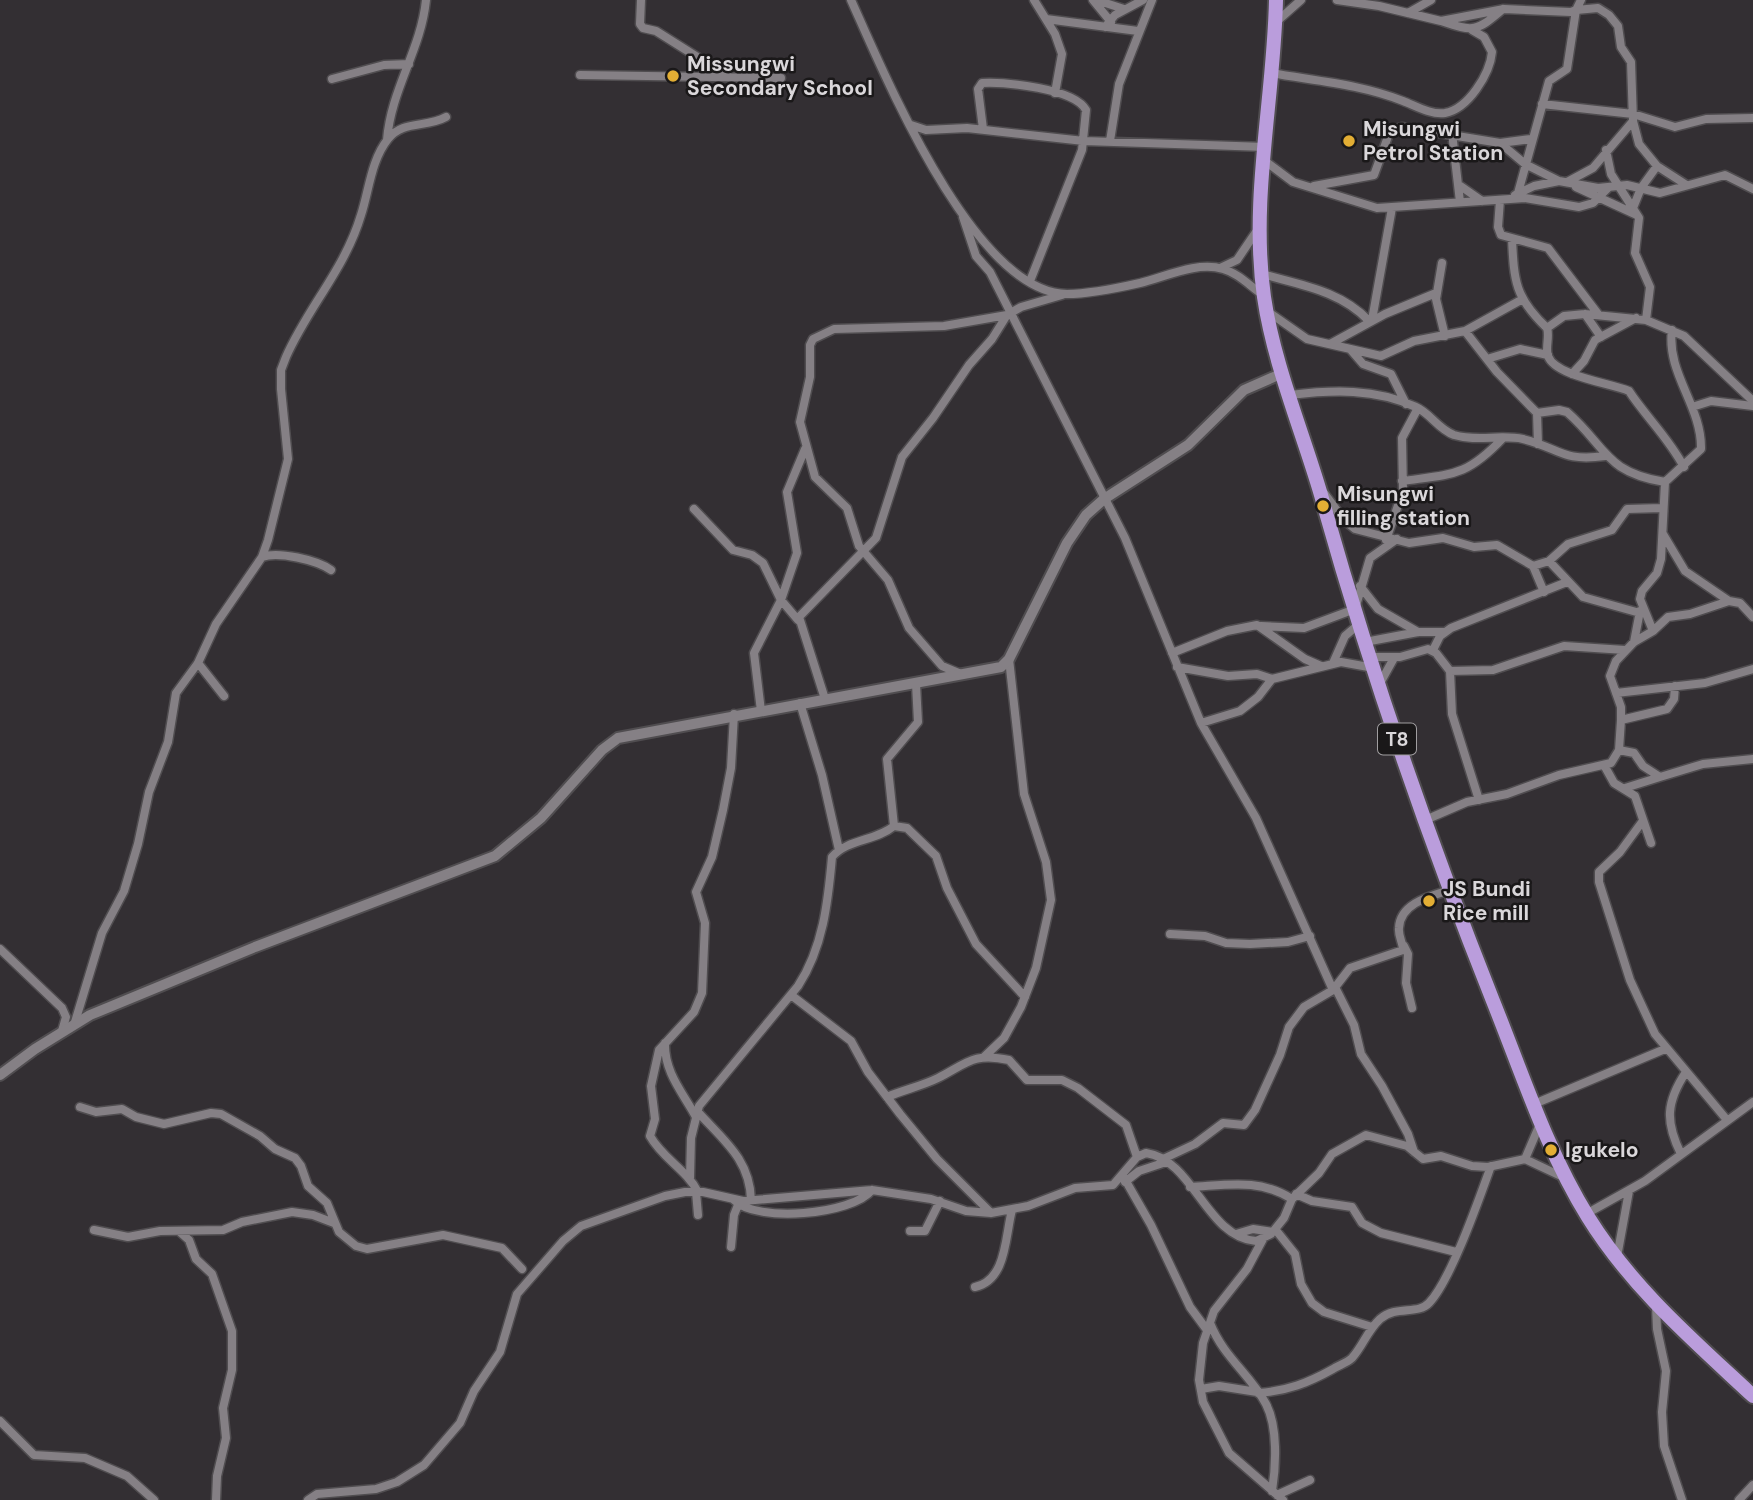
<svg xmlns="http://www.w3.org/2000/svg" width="1753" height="1500" font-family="'DM Sans',sans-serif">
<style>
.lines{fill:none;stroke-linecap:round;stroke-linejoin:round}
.minor-casing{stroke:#504d50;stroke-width:11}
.tertiary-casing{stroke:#504d50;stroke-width:14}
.trunk-casing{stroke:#504d50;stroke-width:18}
.minor{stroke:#858085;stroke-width:8}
.tertiary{stroke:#858085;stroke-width:10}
.trunk{stroke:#ba9ddc;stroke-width:14}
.poi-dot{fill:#e3ae34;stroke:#1a1819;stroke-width:2.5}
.labels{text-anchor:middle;stroke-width:5;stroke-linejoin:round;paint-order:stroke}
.shield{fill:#1a1819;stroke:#a09ea0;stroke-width:2}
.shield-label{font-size:19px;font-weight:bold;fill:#dad7da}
.poi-label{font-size:21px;font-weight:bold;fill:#dad7da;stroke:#1a1819;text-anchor:start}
</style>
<rect width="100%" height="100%" fill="#332f33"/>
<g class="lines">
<g class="minor-casing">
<path id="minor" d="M 641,0 L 640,24 L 643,28 L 656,31 L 729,77
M 851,0 C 884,73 974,293 1067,294 C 1090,294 1118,288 1140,283 C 1165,277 1197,261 1223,269 C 1238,273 1250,286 1263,295
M 1034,0 L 1055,34 L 1062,54 L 1055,93
M 1093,0 L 1111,22
M 1096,0 L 1124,9
M 1337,0 L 1379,6 L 1441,21 L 1504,9 L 1571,12 L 1576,10 L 1581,0
M 1408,13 L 1431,0
M 1046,19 L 1138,31
M 1441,21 C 1474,32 1476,32 1503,9
M 1275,23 L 1301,0
M 1105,27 L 1115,15 L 1143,0
M 1271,73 C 1316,81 1360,84 1403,101 C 1416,106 1431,115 1445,113 C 1468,109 1490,74 1492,52 L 1484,37 L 1472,30
M 580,75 L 781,78
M 332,79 L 384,65 L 409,64
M 1542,104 L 1633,114 L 1675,127 L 1706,119 L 1753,118
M 911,125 L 926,130 L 967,128 L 1084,141 L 1266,147
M 983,129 L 978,89 L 982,83 C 1005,82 1074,88 1086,110 L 1082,150 L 1030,281
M 1452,133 L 1460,202
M 387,140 C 391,89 421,50 426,0
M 1110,141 L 1119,84 L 1152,0
M 1500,143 L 1531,139
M 1606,150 L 1611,174 L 1639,218 L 1635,253 L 1650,287 L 1646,320
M 1265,161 L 1293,182 L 1377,208 L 1525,198 L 1579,207 L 1593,203 L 1608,188
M 1567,182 L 1593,168 L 1633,121
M 1459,185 L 1482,201
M 1314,186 L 1374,175 L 1390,131 L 1402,127 L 1500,143 L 1525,164 L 1559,181
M 1576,187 L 1637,215
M 1518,193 L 1549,81 L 1567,69 L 1576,10 L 1598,8 L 1609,15 L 1618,26 L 1621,47 L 1631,62 L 1633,121 L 1639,144 L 1657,166 L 1685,184
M 1515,195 L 1534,186 L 1559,181 L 1598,188 L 1627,185 L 1660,193 L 1725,175 L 1753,189
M 1500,200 L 1498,227 L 1501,235 L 1548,248 L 1598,314
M 1633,208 L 1641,188 L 1657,166
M 963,217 L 976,256 L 990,272 L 1125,538 L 1201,723 L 1256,818 L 1333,990
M 1512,239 C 1514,281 1515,298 1547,328 C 1550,337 1545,347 1548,356 C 1555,376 1610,383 1629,391 C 1646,417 1668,437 1684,467
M 1442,263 L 1436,299 L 1445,336
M 1220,268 L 1237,260 L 1258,229
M 1262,274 C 1301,285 1341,291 1369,321
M 1267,311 L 1307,339 L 1381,356 L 1414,341 L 1465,331 L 1521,300
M 1585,314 L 1601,337
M 1372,320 L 1392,208
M 1547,328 L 1564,316 L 1585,314 L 1646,320 L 1684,336 L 1753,401
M 1465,331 L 1497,372 L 1537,413 L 1538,444
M 1330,344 L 1385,314 L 1436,293
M 1350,349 L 1363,364 L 1391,374 L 1406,404
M 1487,359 L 1520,349 L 1548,355
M 1572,374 L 1584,361 L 1595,340 L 1636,318
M 1290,395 C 1332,390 1375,388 1416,407 C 1430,413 1438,429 1454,435 C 1477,442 1500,434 1523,439 C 1560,448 1561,462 1605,456
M 1692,407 L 1711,401 L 1753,406
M 1537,413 L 1559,410 L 1567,412 C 1607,447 1604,472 1665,482
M 1402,481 C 1453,474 1466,477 1503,438
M 1324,493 L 1344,520 L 1355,529 L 1409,543 L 1443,538 L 1474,547 L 1497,545 L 1533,566 L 1544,592
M 694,509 L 733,550 L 752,555 L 763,563 L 781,600 L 798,620
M 1663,534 L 1685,571 L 1729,601
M 1386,540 L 1403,491 L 1402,438 L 1418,408
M 262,557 C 278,551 317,560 331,570
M 1549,561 L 1583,597 L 1640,613
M 1533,566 L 1549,561 L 1568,544 L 1612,530 L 1627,509 L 1662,508
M 1360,586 L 1378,609 L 1418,632
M 1261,626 L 1304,628 L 1355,609 L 1370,558 L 1397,539
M 1653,631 L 1640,599 L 1642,591 L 1657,573 L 1661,559 L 1665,482 L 1701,449 C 1702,406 1666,373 1672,330
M 1365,642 L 1418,632 L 1445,632
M 1634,642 L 1640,611
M 1433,650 L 1440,636 L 1451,628 L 1567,582
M 1172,653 L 1227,631 L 1257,625 L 1305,659 L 1321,666
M 1370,657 L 1400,657 L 1428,649 L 1436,653 L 1450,671 L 1452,714 L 1479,800
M 198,663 L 224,696
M 1333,663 L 1345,636 L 1359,624
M 1177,667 L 1228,676 L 1257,674 L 1272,679
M 1450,671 L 1493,670 L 1564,646 L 1625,650
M 961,674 L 942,666 L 909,628 L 888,580 L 859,546 L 847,508 L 815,477 L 800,422 L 810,377 L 810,345 L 813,339 L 834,329 L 944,326 L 1007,315
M 1379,685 L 1394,658
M 1616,693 L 1705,683 L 1753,669
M 825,699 L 799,617 L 876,538 L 902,457 L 933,418 L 969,365 L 992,339 L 1007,315 L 1021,307 L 1062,295
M 800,703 L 822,775 L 839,850
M 761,711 L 754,653 L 781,600 L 797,553 L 787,492 L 805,449
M 1621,720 L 1667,709 L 1674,699 L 1675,686
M 1201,723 L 1240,711 L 1258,697 L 1272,679 L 1341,662 L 1374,668
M 1619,750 L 1634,753 L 1643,766 L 1660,777 L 1703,764 L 1753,759
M 1604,765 L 1614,783 L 1635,796 L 1651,843
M 1625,788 L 1660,777
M 1423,821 L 1467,802 L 1507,794 L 1559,775 L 1611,763 L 1619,750 L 1621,720 L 1621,707 L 1610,676 L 1616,661 L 1634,642 L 1653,631 L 1668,617 L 1690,614 L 1729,601 L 1740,603 L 1753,617
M 1642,822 L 1620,852 L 1599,872 L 1599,882 L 1630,980 L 1655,1034 L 1727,1120
M 894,826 L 907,828 L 936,856 L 947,888 L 976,944 L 1025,997
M 1170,934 L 1205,936 L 1226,943 L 1250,944 L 1288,942 L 1310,936
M 1404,946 L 1408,954 L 1406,983 L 1412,1008
M 0,949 L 62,1008 L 66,1017 L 62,1031
M 1335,987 L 1354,1025 L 1361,1054 L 1382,1086 L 1408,1134 L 1414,1152
M 791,995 L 851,1041 L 868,1072 L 900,1114 L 937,1159 L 991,1213
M 75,1022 L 102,933 L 124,891 L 138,844 L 149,792 L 168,742 L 176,693 L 198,663 L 216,624 L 262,557 L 268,540 L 288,459 L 281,389 L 281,370 L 286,357 C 308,307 345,269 361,215 C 369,191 371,160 388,139 C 403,120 426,128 446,117
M 665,1043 C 664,1072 683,1093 696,1117
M 984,1057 L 1004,1038 L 1021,1007 L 1036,968 L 1051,900 L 1046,862 L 1024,794 L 1009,659
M 887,1097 C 903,1090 922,1086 938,1078 C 967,1063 974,1052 1009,1060 L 1027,1080 L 1062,1080 L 1078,1088 L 1126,1125 L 1137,1157
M 1534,1104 L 1665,1049
M 80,1107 L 96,1112 L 122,1109 L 136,1117 L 164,1124 L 211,1113 L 221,1114 L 260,1136 L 275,1149 L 295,1158 L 301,1166 L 308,1186 L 327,1203 L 339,1232 L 356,1246 L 367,1249 L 443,1235 L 502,1248 L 522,1269
M 697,1111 C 723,1140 750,1159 751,1200
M 1681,1154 C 1665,1122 1666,1102 1686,1072
M 1163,1159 L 1195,1144 L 1223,1123 L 1244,1125 L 1255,1110 L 1280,1055 L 1289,1027 L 1304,1007 L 1333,990 L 1350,968 L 1403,950 C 1403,943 1398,936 1399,928 C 1400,903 1431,896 1450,890
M 1525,1159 L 1540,1124
M 1123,1176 L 1151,1225 L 1190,1307 L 1207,1330
M 690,1178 L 691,1138 L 699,1106 L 798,986 C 823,948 828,902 832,857 C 847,839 876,841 894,826 L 887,759 L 918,722 L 916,684
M 1125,1182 L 1139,1171 L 1166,1162
M 1190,1187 C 1228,1185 1259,1178 1292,1199
M 696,1192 L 698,1215
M 698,1192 C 686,1169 663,1159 650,1136 L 655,1119 L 651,1086 L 659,1050 L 694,1012 L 702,993 L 705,923 L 696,892 L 712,857 L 723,810 L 731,768 L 734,714
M 1296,1194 L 1312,1201 L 1352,1207 L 1362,1223 L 1381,1233 L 1456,1252
M 734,1200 C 756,1223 852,1215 872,1190
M 1586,1214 L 1645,1181 L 1753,1102
M 1275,1229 L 1295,1254 L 1301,1284 L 1312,1303 L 1324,1312 L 1372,1327
M 94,1230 L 128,1237 L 160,1231 L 223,1230 L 242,1222 L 292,1212 L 313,1215 L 334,1223
M 910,1231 L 925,1231 L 940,1201
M 180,1232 L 189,1240 L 196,1259 L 212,1274 L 232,1331 L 232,1370 L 223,1408 L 226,1438 L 217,1476 L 216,1500
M 1236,1234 L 1253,1229 L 1273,1232
M 1263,1239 L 1247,1269 L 1214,1311 L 1203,1343 L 1199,1380 L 1203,1402 L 1229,1453 L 1283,1500
M 731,1247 L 734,1215 L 738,1205
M 1617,1257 L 1629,1191
M 975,1287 C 1007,1280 1005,1236 1012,1210
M 1656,1306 L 1657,1329 L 1666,1371 L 1662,1412 L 1664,1446 L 1682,1500
M 1210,1323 C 1224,1358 1250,1374 1266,1404 C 1278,1427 1276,1466 1272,1491
M 1201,1389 L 1219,1386 L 1257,1392
M 1258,1393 C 1287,1391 1308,1383 1333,1369 C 1339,1365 1347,1363 1352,1358 C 1363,1346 1367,1331 1380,1319 C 1396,1305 1418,1315 1429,1303 C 1451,1280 1479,1199 1491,1166
M 0,1421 L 34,1455 L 85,1458 L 127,1476 L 154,1500
M 1277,1495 L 1310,1480
M 308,1500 L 317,1494 L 376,1489 L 397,1482 L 424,1465 L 460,1423 L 474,1391 L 500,1352 L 517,1294 L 563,1241 L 581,1226 L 665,1196 L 685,1192 L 703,1192 L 743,1201 L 872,1190 L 931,1199 L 966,1211 L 991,1213 L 1028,1206 L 1075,1188 L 1113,1185 L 1137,1157 L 1146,1153 C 1194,1160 1206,1237 1256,1241 L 1271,1234 L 1284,1218 L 1292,1199 L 1319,1173 L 1332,1154 L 1366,1135 L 1407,1146 L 1423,1159 L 1441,1156 L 1472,1166 L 1488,1167 L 1525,1159 L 1563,1177
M 1739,1500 L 1753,1485"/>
</g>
<g class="tertiary-casing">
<path id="tertiary" d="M 0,1075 L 35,1049 L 90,1015 L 255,947 L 495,856 L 541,818 L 602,750 L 618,738 L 1001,667 L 1009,659 L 1067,543 L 1086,515 L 1104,499 L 1188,445 L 1244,390 L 1283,373"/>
</g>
<g class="trunk-casing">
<path id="trunk" d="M 1276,0 C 1274,98 1250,199 1264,297 C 1274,365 1302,430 1321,495 C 1369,667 1427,835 1493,1001 C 1522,1073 1547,1151 1588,1217 C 1632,1288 1693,1340 1753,1396"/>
</g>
<use href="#minor" class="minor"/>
<use href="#tertiary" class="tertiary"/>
<use href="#trunk" class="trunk"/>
</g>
<g class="poi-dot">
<circle cx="673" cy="76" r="7"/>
<circle cx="1349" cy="141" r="7"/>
<circle cx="1323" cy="506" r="7"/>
<circle cx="1429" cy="901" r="7"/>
<circle cx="1551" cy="1150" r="7"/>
</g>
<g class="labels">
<rect class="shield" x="1378" y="723.5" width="38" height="31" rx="5"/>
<g class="shield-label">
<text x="1397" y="746">T8</text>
</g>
<g class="poi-label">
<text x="687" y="71">Missungwi<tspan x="687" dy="24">Secondary School</tspan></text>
<text x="1363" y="136">Misungwi<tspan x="1363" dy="24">Petrol Station</tspan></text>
<text x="1337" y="501">Misungwi<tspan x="1337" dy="24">filling station</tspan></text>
<text x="1443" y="896">JS Bundi<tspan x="1443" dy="24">Rice mill</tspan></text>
<text x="1565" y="1157">Igukelo</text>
</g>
</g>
</svg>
